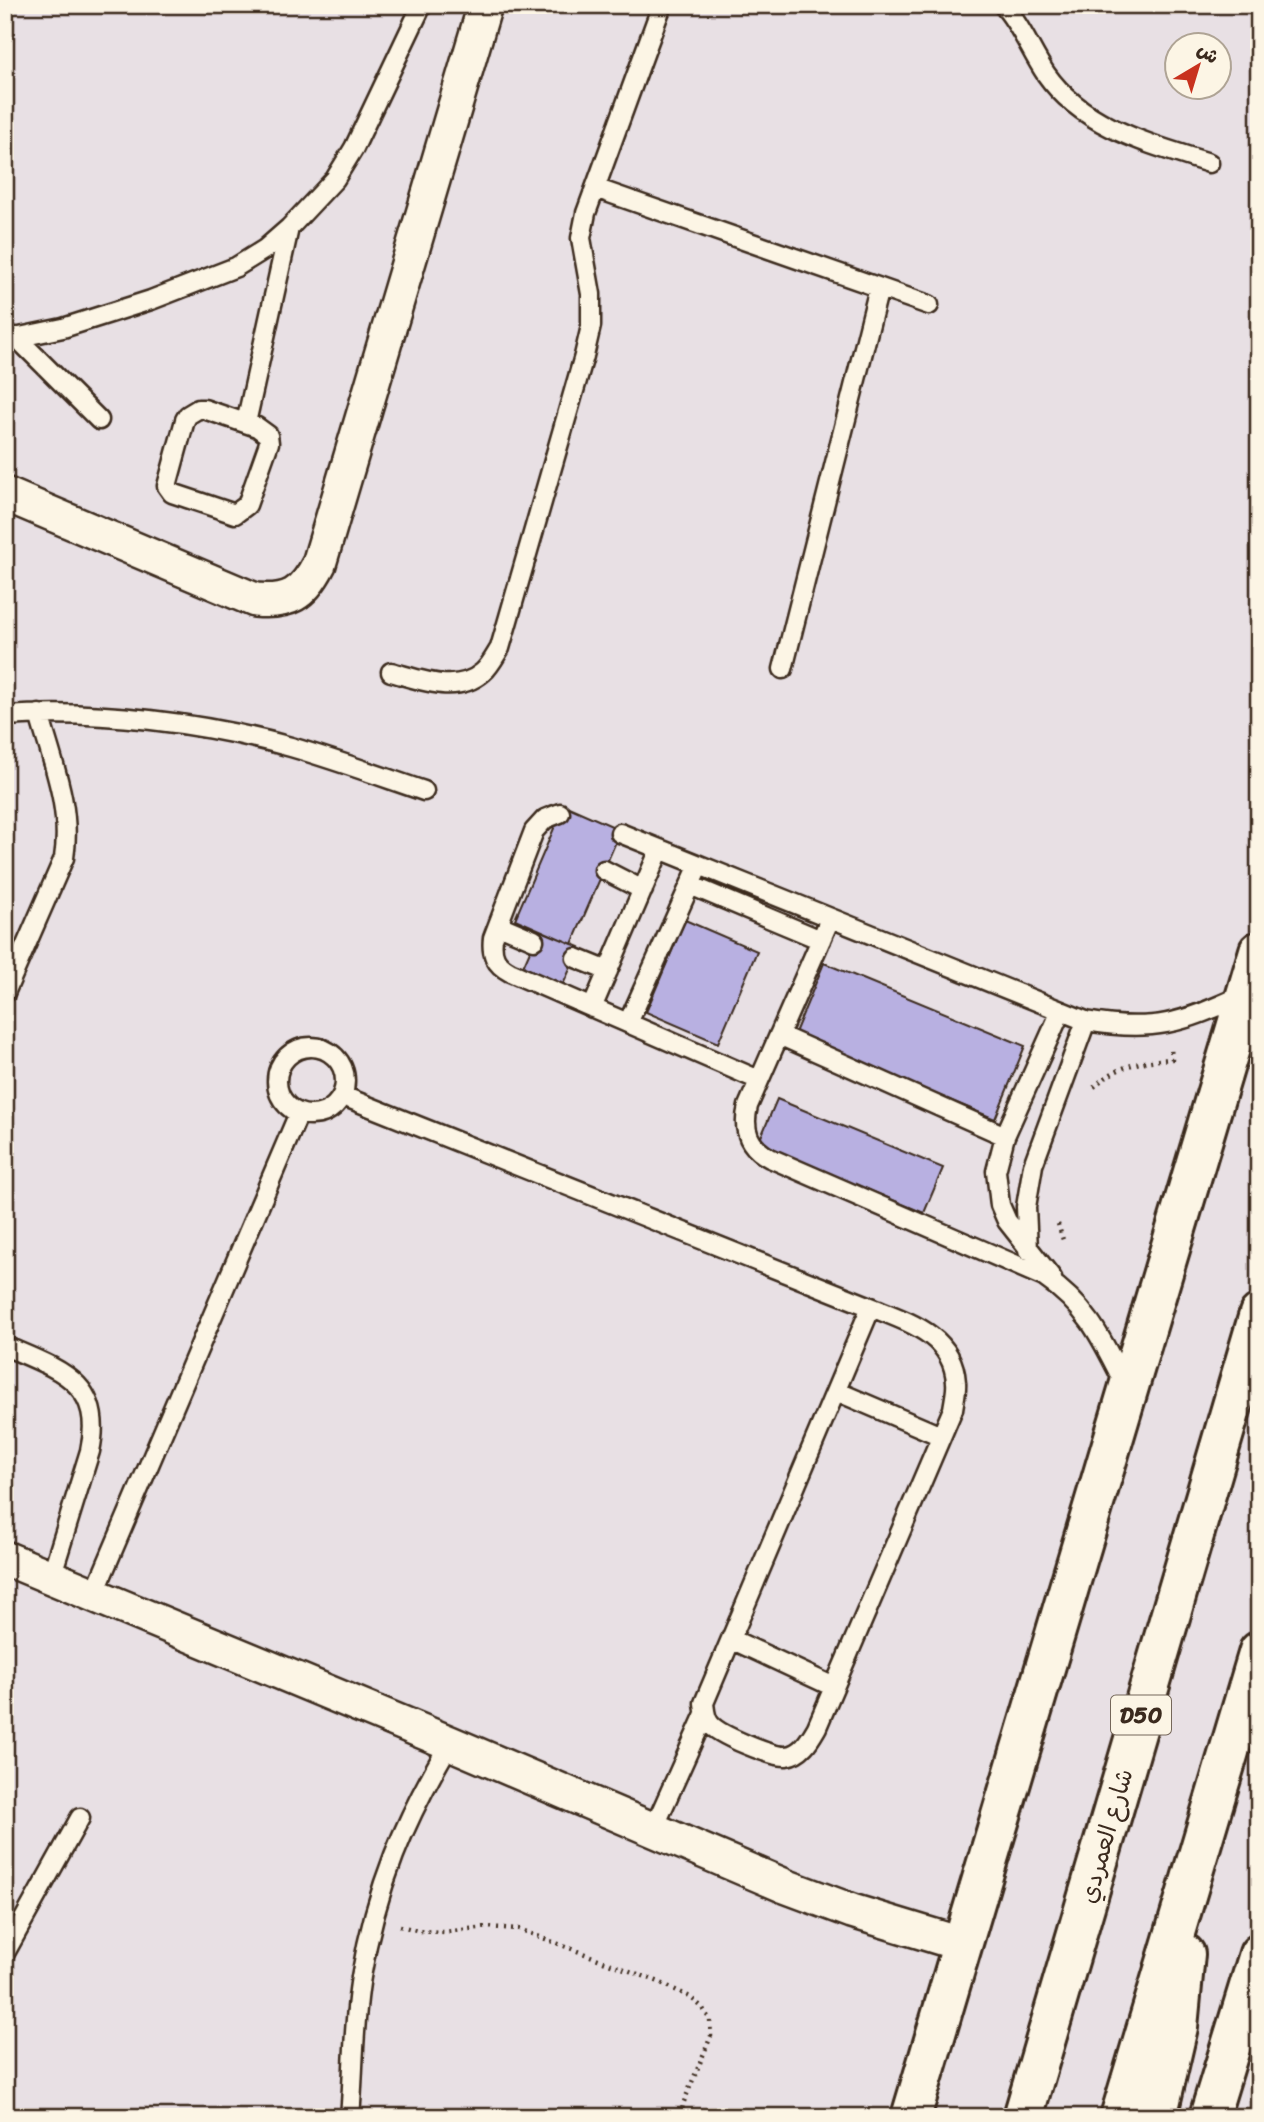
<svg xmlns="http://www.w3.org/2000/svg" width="1264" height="2122" font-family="Sriracha,'Playpen Sans Arabic',sans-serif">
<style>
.building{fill:#b8b0e1;stroke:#3b2a1e;stroke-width:2}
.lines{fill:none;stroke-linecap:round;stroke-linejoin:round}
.lane-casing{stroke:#3b2a1e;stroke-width:23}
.street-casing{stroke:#3b2a1e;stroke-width:38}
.secondary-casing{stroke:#3b2a1e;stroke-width:44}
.primary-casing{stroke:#3b2a1e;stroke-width:44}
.path{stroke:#3b2a1e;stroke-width:4.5;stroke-dasharray:2 5;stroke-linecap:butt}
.lane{stroke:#fcf5e5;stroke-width:18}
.street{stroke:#fcf5e5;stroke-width:33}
.secondary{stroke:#fcf5e5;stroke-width:38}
.primary{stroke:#fcf5e5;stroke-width:38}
.labels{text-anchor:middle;stroke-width:5;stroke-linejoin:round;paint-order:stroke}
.shield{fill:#fcf5e5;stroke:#75675a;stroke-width:2}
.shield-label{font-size:23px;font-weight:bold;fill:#3b2a1e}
.street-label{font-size:24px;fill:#3b2a1e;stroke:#fcf5e5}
</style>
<rect width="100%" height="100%" fill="#e8e0e4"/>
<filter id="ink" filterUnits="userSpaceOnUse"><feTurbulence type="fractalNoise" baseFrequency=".0143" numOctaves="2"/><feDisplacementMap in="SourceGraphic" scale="14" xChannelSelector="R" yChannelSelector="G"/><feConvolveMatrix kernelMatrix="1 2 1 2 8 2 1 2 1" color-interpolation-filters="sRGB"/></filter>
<g filter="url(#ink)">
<path class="building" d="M 564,805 L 621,830 L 572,944 L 515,919 Z
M 685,920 L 757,951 L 718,1043 L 646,1012 Z
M 539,930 L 580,947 L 562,987 L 522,969 Z
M 824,963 L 1025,1046 L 995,1119 L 794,1035 Z
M 777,1099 L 943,1168 L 924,1213 L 758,1144 Z"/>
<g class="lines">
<g class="lane-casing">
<path id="lane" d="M 1003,5 C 1021,25 1031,52 1046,74 C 1084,128 1150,144 1209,163
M 595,188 L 929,305
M 16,337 L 99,420
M 5,340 L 63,328 L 151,300 L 236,267 L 265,249 L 289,228 L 335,179 L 354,148 L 422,5
M 198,409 L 204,409 L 257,427 L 268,435 L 269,443 L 247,505 L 235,514 L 172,493 L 167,486 L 185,420 L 188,415 Z
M 246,423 L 289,228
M 783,669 L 879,288
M 391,672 C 421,680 457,695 483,672 C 490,666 495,656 500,648 L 584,356 L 591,326 L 591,294 L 581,238 L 586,213 L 662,5
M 5,716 C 96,709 204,723 291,747 C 336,760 380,776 424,791
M 560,813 L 545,819 L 534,831 L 493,938 C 491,954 495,964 510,972 L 759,1080
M 620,833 L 1086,1021 C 1152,1033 1183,1023 1243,995
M 604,870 L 643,890
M 690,885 L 821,940
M 830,919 L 748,1106 C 742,1130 749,1147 770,1158 L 1044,1277 C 1088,1307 1102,1339 1125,1385
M 499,925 L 534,940
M 576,958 L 608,971
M 5,993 L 64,858 C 72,808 52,761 39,714
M 592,1008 L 660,849
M 628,1023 L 699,865
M 779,1035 L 1005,1136
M277 1081a34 34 0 1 1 68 0a34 34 0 1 1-68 0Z
M 343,1096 L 871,1307 C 908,1322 953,1335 956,1382 C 957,1390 954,1401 953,1409 L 817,1727 C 810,1739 802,1754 786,1756 C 772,1757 719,1735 710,1724 C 705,1718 705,1710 704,1703 L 871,1307
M 1028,1250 L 1026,1207 L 1033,1165 L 1086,1021
M 1052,1278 L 1007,1221 L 1000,1205 L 996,1171 L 1005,1136 L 1061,1011
M 5,1346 C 58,1369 105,1382 90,1451 L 51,1577
M 836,1391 L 941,1436
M 94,1594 L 299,1113
M 731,1639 L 834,1687
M 653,1830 L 705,1714
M 5,1953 L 80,1818
M 350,2117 C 354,2071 353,2023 361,1977 C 376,1887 404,1821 450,1743"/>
</g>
<g class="street-casing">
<path id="street" d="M 5,494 L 255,600 C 289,603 303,595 319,564 L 485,5
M 5,1558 L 450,1743 L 785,1886 L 852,1911 L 964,1945"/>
</g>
<g class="secondary-casing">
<path id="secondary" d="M 911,2117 L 1259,951
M 1209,2117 L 1259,1954"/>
</g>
<g class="primary-casing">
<path id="primary" d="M 1023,2117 L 1259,1314
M 1120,2117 L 1259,1651
M 1157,2117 L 1178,2027 L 1185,1954"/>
</g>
<path class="path" d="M 1094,1087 C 1117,1065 1142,1061 1172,1059 L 1171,1049
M 1058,1224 L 1064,1243
M 400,1926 L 420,1931 L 445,1932 L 486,1927 L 519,1929 L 659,1982 L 690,1997 L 702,2007 L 710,2020 L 711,2036 L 683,2104 L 681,2117"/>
<use href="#lane" class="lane"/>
<use href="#street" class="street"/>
<use href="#secondary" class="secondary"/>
<use href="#primary" class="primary"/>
</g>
</g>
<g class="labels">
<rect class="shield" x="1111" y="1695.5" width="60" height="39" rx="5"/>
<g class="shield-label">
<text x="1141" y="1723">D50</text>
</g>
<g class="street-label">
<text transform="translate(1106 1836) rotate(-74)" y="8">شارع العمردي</text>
</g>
</g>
<rect width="1264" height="2122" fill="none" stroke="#fcf5e5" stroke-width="28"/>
<rect x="14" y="14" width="1236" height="2094" fill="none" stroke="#3b2a1e" stroke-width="2.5" filter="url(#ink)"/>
<g transform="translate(1198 66) rotate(38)"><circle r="33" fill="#fcf5e5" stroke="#afa495" stroke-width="2"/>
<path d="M0-5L12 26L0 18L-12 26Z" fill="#c8321e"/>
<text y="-10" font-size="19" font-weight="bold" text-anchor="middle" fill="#3b2a1e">ش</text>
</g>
</svg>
